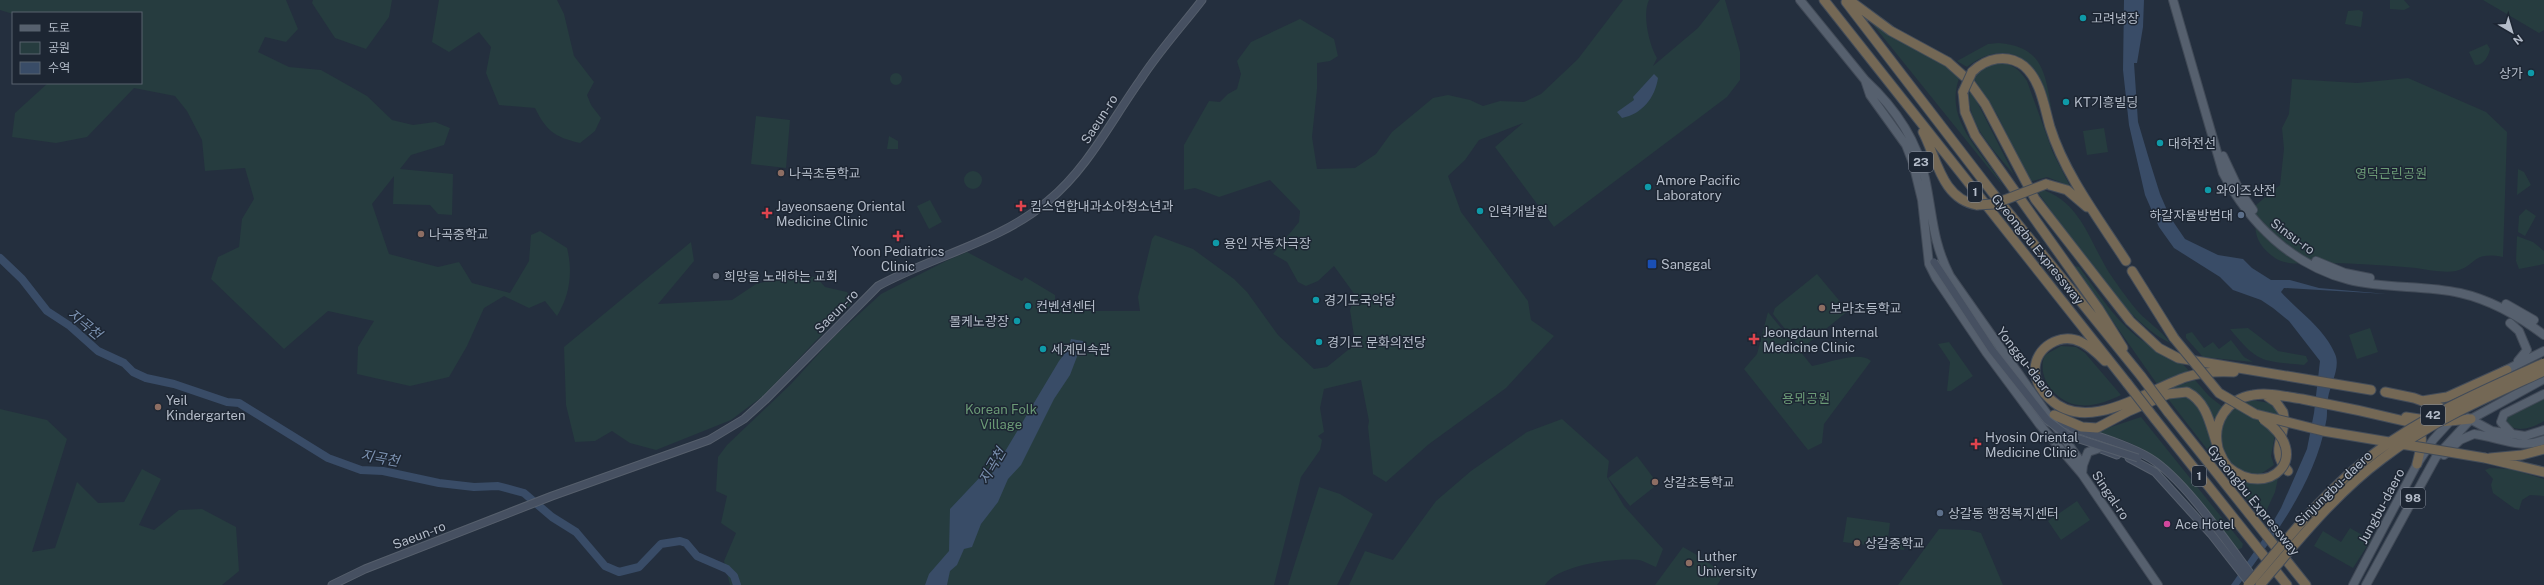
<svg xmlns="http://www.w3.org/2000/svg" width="2544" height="585" font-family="'Public Sans','Noto Sans KR',sans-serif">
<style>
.green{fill:#263c3f}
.water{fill:#394c67}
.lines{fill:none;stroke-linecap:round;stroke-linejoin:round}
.river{stroke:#394c67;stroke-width:8}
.secondary-casing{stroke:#565f6c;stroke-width:9}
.primary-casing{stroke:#414a57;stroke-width:10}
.highway-casing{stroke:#434c59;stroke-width:11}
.secondary{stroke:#465061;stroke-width:7}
.primary{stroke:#56606e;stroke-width:8}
.highway{stroke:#746855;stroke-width:9}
.secondary-bridge-casing{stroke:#565f6c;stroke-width:9;stroke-linecap:butt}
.highway-bridge-casing{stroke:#434c59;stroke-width:11;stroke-linecap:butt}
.secondary-bridge{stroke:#465061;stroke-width:7}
.highway-bridge{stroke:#746855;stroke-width:9}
.culture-dot{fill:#0f9aa8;stroke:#1d2633;stroke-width:1.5}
.education-dot{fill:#8d6e63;stroke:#1d2633;stroke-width:1.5}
.health-dot{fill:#e0444e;stroke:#1d2633;stroke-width:1.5}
.service-dot{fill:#5c6f8a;stroke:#1d2633;stroke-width:1.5}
.transit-dot{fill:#1a4fb4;stroke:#1d2633;stroke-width:1.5}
.worship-dot{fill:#6b7280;stroke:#1d2633;stroke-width:1.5}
.hotel-dot{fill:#d1479c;stroke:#1d2633;stroke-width:1.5}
.labels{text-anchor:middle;stroke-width:3;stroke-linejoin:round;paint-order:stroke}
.shield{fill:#1d2633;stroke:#878f9c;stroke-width:1}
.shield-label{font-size:12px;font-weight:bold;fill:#b4bcc9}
.poi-label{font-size:13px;fill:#b4bcc9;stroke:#1d2633;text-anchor:start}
.street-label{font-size:13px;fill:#b4bcc9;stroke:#1d2633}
.park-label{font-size:13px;fill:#6b9a76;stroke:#1d2633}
.water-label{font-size:14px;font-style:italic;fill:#7c92b1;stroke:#1d2633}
</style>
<rect width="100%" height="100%" fill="#242f3e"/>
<path class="green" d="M 0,0 L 286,0 L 298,29 L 286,42 L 265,37 L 258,52 L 289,67 L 321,70 L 367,96 L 392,120 L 413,125 L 435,122 L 450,128 L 444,145 L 411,155 L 400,169 L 453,174 L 452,215 L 438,214 L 430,205 L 393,204 L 394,176 L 372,204 L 389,254 L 438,267 L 459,262 L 472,283 L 510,293 L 529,261 L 531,235 L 540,231 L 567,248 C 573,272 570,295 557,316 L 545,301 L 529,308 L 504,296 L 484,308 L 467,346 L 449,377 L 410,386 L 357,374 L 358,347 L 374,321 L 328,311 L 284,349 L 211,279 L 218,257 L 239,247 L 242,219 L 254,199 L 245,168 L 205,171 L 202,140 L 187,111 L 175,96 L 134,88 L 87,137 L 56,143 L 12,137 L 15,113 L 48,83 L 141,83 L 141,13 L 13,14 L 0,10 Z
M 313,0 L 392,0 L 389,17 L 366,49 L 335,38 L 312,3 Z
M 439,0 L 557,0 L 564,14 L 574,56 L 594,82 L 587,95 L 591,105 L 601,118 L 595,131 L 580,143 C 555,137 547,132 535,108 L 499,105 L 486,73 L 491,47 L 479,32 L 449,52 L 432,42 Z
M 1623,0 L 1649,0 C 1642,14 1649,45 1657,58 L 1653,66 L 1698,28 L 1720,0 L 1725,0 L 1740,52 L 1740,80 L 1727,97 L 1554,227 L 1495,147 L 1523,123 L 1479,140 L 1465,160 L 1448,176 L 1461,212 L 1528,301 L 1531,320 L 1554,336 L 1506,388 L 1429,444 L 1386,482 L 1373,474 L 1368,427 L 1369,421 L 1361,380 L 1324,389 L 1320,408 L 1324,432 L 1318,436 L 1322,440 L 1320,450 L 1301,477 L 1274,585 L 730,585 L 724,561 L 736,533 L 721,523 L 727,496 L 716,491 L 718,457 L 727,445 L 791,384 L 834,337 L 881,294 L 946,261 L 967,252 L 1022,281 L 1025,277 L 1055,295 L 1055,300 L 1076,311 L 1140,311 L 1138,297 L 1152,239 L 1155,235 L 1193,249 L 1234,279 L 1247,292 L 1278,335 L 1314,369 L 1327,367 L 1348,350 L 1354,336 L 1350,310 L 1355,295 L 1334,266 L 1318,281 L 1306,286 L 1298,282 L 1287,262 L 1273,254 L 1299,222 L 1300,211 L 1270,180 L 1219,197 L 1195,188 L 1184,190 L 1184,145 L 1209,101 L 1220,102 L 1228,94 L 1237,89 L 1241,74 L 1237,61 L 1251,42 L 1300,19 L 1334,39 L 1338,56 L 1330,61 L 1317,63 L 1317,89 L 1312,137 L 1317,169 L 1355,168 L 1376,154 L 1392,132 L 1433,98 L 1448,95 L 1470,100 L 1483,106 L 1500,101 L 1524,102 L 1541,94 L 1578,59 Z
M 2390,0 L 2404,0 L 2410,7 L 2404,10 L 2390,9 Z
M 2483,0 L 2544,0 L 2544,30 L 2539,33 Z
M 2359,10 L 2363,12 L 2361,27 L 2345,24 L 2348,11 Z
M 1871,22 L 1940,62 L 1960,76 C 1942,121 1983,151 2003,186 Z
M 1999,43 C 2044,47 2045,74 2052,111 C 2049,102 2046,92 2042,82 C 2026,48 1994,45 1967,67 L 1957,61 L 1988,44 Z
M 2487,44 L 2490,49 C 2488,57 2484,65 2475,65 L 2469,52 Z
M 1994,62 C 2010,63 2018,67 2027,81 L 2053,153 L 2070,186 L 2047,177 L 2029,182 L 1998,116 L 1972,76 Z
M890 79a6 6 0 1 1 12 0a6 6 0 1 1-12 0Z
M 2408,78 L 2486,112 L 2507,132 L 2503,257 C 2471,251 2477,266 2456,271 C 2443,273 2429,270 2416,268 C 2384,265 2352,263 2319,263 C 2306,263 2286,266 2275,258 C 2253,243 2254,229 2256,205 L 2280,185 L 2284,149 L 2282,128 L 2289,114 L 2292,79 L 2357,83 Z
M 1970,88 L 2014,175 C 1994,150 1964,122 1970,88 Z
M 756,116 L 790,120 L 786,168 L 751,164 Z
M 2104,128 L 2108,152 L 2087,155 L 2083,131 Z
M 889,136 L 898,141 L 898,149 L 887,149 Z
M 2518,169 L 2524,172 L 2531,185 L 2517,195 Z
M964 180a9 9 0 1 1 18 0a9 9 0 1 1-18 0Z
M 2040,189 C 2079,200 2089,239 2108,271 C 2116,283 2126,297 2135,308 C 2145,321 2161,329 2170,343 C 2122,320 2069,234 2037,191 Z
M 930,200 L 942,222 L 929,229 L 917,206 Z
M 2526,209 L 2536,216 L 2525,236 L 2518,232 L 2519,216 Z
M 2517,236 L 2533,242 L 2544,251 L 2544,264 L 2519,269 L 2516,261 Z
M 691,242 L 694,261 L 658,304 L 732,300 L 756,284 L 800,273 L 817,278 L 825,287 L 847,292 L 852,300 L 851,304 L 763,396 L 731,420 L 656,450 L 630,443 L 612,431 L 595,441 L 575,442 L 566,405 L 564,347 Z
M 2074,266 L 2079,267 C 2096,290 2113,317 2136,336 C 2152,349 2177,354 2189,371 L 2157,384 Z
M 1817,274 L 1848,311 L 1801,349 L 1773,314 L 1775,308 Z
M 1768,312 L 1812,366 C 1828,363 1860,350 1871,361 L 1824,424 L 1822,443 L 1808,450 L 1744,369 L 1757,354 Z
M 2248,328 L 2278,351 L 2306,356 L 2308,361 L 2304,365 C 2261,361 2258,363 2230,329 Z
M 2370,328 L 2378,352 L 2357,359 L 2349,335 Z
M 2192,332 L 2204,348 L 2213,342 L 2219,349 L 2231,340 L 2244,357 L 2253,362 L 2203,357 L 2186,338 L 2186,334 Z
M 1949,342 L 1973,376 L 1951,391 L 1947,391 L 1950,362 L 1938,344 Z
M 2061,346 L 2076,347 L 2085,353 L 2121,395 C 2109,401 2093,407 2079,405 C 2057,403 2035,377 2045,355 Z
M 2195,380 L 2209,396 L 2224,408 C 2215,428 2208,441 2217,462 L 2162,391 Z
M 2544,395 L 2544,421 C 2531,429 2516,433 2504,423 L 2509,412 Z
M 2252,400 L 2269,403 L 2279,413 L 2271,456 L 2274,465 L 2259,475 C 2212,472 2206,411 2252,400 Z
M 0,409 L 47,420 L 67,439 L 32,552 L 55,548 L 77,482 L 98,503 L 124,502 L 142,469 L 161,479 L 139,525 L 154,530 L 179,510 L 202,509 L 236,527 L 239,571 L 222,585 L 0,585 Z
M 2141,417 L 2243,544 L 2242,548 L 2236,550 C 2198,501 2161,440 2093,433 Z
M 1562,419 L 1609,461 L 1607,477 L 1624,506 L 1663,549 L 1656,567 C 1651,565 1644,561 1639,560 C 1616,557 1557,565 1545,585 L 1349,585 L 1365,551 L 1393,560 L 1436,501 L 1471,471 L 1527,432 Z
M 1637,456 L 1658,484 L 1630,506 L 1608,478 Z
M 2490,468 L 2511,469 L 2544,479 L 2544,496 L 2530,495 L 2522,500 L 2519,510 L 2515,509 L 2493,493 L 2491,485 L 2493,479 L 2485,470 Z
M 2226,474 C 2243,485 2264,488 2279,474 L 2275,492 L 2263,518 Z
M 1319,487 L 1340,494 L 1373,514 L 1337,585 L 1288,585 Z
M 2077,501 L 2090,520 L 2061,540 L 2048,521 Z
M 1847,517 L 1890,523 L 1888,539 L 1905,541 L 1904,550 L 1843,542 Z
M 2350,528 L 2371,540 L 2353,568 L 2314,546 L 2323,531 L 2341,542 Z
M 1939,529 L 1970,530 L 1981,533 L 2003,585 L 1898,585 Z
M 1683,547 L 1704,559 L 1724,575 L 1717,585 L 1655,585 Z"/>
<path class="water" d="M 2124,0 L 2144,0 L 2143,27 L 2137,63 L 2134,63 L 2138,122 L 2149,159 L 2160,194 L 2170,217 L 2185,239 L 2218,255 L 2243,259 L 2252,268 L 2271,280 L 2290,280 L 2319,288 L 2387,294 L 2284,288 L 2281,292 C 2298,311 2325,329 2335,354 C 2341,367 2330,385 2328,398 C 2326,406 2328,414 2326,422 C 2315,483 2274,536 2239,585 L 2231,585 L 2263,539 L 2281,508 L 2307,449 L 2314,413 L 2320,361 L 2289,321 L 2273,308 L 2261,300 L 2233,290 L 2220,277 L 2174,248 L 2159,227 L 2145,195 L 2129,125 L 2123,70 Z
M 1654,74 L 1658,78 C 1655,98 1642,114 1622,118 L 1617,112 L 1634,100 L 1633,97 Z
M 1071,339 L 1083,341 L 1082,350 L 1078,354 L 1070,375 L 1054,399 L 1021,465 L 1008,479 L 998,502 L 981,524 L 972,547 L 964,549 L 957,565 L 950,571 L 947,585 L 925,585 L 929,574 L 949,551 L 950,509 L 983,474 L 991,475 L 1059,361 L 1068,349 Z"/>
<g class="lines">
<path class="river" d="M 0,258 L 22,279 L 47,311 L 70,326 L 98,351 L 124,363 L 133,372 L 146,378 L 174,384 L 227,402 L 239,403 L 328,458 L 361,470 L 383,471 L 439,483 L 474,487 L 498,486 L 524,493 L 552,517 L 576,532 L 605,566 L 619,572 L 639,567 L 661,544 L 680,541 L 686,543 L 697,556 L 727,569 L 734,576 L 737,585"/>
<g class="secondary-casing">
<path id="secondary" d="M 2040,425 L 2051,420 L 2070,426 L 2077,433
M 2076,429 C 2100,437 2128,445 2150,458 C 2186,480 2232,550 2259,585
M 2093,446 L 2117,455
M 2129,458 L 2155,472 L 2211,534
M 2208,530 L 2251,585
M 332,585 L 365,569 L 552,496 L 709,440 L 744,419 L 765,400 L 878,286 C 933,256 1000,242 1048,201 C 1088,168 1111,121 1141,79 C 1159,51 1182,26 1202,0"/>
</g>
<g class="primary-casing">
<path id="primary" d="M 1800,0 L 1865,80 C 1893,106 1917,140 1925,178 C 1933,215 1932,241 1950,276 L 2083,465 L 2082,474
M 2173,0 L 2223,173 C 2249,223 2292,265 2349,280 C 2385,289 2424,285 2460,293 C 2491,300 2519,316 2544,335
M 1865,80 L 1870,95 L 1906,145 L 1913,163 L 1922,200 L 1929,264 L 1936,278 L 1986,352 L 2040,425 L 2082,474 L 2158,585
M 2223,156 L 2239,190 L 2253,210
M 2316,261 L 2345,273 L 2370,278
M 2506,304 L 2534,320
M 2510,323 L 2519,331 L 2527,350 L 2518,361
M 2502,372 L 2544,351
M 2468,418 L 2492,431 L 2525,436 L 2544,430
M 2512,434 L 2501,422 L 2504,414 L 2544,394
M 2444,455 L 2460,440 L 2474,434 C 2499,437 2519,450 2544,440
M 2083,465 L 2088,452 L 2097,449
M 2353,585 L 2417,464 L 2433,440 L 2453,418
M 2366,585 L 2436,457 L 2471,419 L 2544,379"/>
</g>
<g class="highway-casing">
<path id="highway" d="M 1824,0 L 2127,383
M 1849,0 L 1891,31 L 1948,62 L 1967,79 L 1985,104 L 2035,199 L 2130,321 L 2159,348 L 2178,358 L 2190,360 L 2371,390
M 1846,2 L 1992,192 L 2141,376
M 1972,72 C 1986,58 2007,53 2024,66 C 2041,81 2044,106 2050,127 C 2065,175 2099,219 2126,261
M 1963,92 L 1965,112 L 1975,135 L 2098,308 L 2123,348
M 1923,132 C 1937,159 1942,199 1977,205
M 2046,184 L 2067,190 L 2087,207
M 2132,271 L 2174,338
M 2105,361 C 2098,354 2090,346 2081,342 C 2061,332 2035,347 2035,370 C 2035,381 2042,392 2050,399 C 2087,435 2147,390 2186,377 C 2202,372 2217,371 2234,372
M 2385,392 L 2414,398 L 2450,411
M 2267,396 L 2276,402 L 2283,412 C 2289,435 2267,448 2288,471
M 2422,401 L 2447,397 L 2507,370
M 2168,412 L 2306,585
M 2054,415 L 2082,427 L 2097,428 L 2129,411 L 2168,394 L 2187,392 C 2215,406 2210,445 2228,467
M 2406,417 L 2439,422 L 2471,419
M 2155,419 L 2287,585
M 2218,448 C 2212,422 2227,399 2253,395 C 2269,392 2287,397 2302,399 C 2339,406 2376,414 2413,423 C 2427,433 2420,450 2417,464
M 2485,458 L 2544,472
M 2490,458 L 2522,455 L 2544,449"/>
</g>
<use href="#secondary" class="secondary"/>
<use href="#primary" class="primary"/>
<use href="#highway" class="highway"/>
<g class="secondary-bridge-casing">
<path id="secondary-bridge" d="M 1934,262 L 1992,350 L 2047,420 L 2067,435 L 2138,458"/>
</g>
<g class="highway-bridge-casing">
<path id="highway-bridge" d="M 1963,92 L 1972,72
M 1977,205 L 1994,204 L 2046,184
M 2174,338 L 2219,393 L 2255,414 L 2323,431 L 2485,458
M 2141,376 L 2168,412
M 2127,383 L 2155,419
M 2228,467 C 2268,501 2316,456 2263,419
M 2248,585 C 2288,538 2326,489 2376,452 C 2427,414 2486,389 2544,363
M 2260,585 C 2298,541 2335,494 2382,459 C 2431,421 2488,397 2544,371"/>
</g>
<use href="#secondary-bridge" class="secondary-bridge"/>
<use href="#highway-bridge" class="highway-bridge"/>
</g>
<g class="culture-dot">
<circle cx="2083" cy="18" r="4"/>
<circle cx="2531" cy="73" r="4"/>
<circle cx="2066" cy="102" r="4"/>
<circle cx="2160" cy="143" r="4"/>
<circle cx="1648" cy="187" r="4"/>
<circle cx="2208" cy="190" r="4"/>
<circle cx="1480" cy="211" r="4"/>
<circle cx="1216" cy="243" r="4"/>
<circle cx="1316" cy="300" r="4"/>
<circle cx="1028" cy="306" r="4"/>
<circle cx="1017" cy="321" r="4"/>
<circle cx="1319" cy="342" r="4"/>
<circle cx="1043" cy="349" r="4"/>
</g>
<g class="education-dot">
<circle cx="781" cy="173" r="4"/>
<circle cx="421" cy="234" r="4"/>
<circle cx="1822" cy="308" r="4"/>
<circle cx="158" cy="407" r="4"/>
<circle cx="1655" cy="482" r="4"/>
<circle cx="1857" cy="543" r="4"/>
<circle cx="1689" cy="563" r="4"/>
</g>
<g class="health-dot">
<path d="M1019 200h4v4h4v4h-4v4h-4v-4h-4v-4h4z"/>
<path d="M765 207h4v4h4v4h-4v4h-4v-4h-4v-4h4z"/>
<path d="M896 230h4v4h4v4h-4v4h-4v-4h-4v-4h4z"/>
<path d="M1752 333h4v4h4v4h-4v4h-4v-4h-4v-4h4z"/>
<path d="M1974 438h4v4h4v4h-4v4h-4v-4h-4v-4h4z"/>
</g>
<g class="service-dot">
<circle cx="2241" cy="215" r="4"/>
<circle cx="1940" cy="513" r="4"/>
</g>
<rect class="transit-dot" x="1647" y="259" width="10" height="10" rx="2"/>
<circle class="worship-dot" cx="716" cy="276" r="4"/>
<circle class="hotel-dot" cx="2167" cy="524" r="4"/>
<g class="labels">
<g class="shield">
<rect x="1909" y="152" width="24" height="20" rx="3"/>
<rect x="1968" y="182" width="14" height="20" rx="3"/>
<rect x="2421" y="405" width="24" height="20" rx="3"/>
<rect x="2192" y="466" width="14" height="20" rx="3"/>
<rect x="2401" y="488" width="24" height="20" rx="3"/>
</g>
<g class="shield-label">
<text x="1921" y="166">23</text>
<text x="1975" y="196">1</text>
<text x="2433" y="419">42</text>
<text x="2199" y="480">1</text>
<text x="2413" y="502">98</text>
</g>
<g class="poi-label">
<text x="2091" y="23">고려냉장</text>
<text x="2523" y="78" text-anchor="end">상가</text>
<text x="2074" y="107">KT기흥빌딩</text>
<text x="2168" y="148">대하전선</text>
<text x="789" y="178">나곡초등학교</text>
<text x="1656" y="185">Amore Pacific<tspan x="1656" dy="15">Laboratory</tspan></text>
<text x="2216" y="195">와이즈산전</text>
<text x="776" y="211">Jayeonsaeng Oriental<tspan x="776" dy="15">Medicine Clinic</tspan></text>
<text x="1030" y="211">킴스연합내과소아청소년과</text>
<text x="1488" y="216">인력개발원</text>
<text x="2233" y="220" text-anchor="end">하갈자율방범대</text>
<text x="429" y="239">나곡중학교</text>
<text x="1224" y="248">용인 자동차극장</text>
<text x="898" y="256" text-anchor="middle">Yoon Pediatrics<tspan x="898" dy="15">Clinic</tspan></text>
<text x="1661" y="269">Sanggal</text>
<text x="724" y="281">희망을 노래하는 교회</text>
<text x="1324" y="305">경기도국악당</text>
<text x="1036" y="311">컨벤션센터</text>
<text x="1830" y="313">보라초등학교</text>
<text x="1009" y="326" text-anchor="end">볼케노광장</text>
<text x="1763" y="337">Jeongdaun Internal<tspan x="1763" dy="15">Medicine Clinic</tspan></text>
<text x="1327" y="347">경기도 문화의전당</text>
<text x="1051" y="354">세계민속관</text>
<text x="166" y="405">Yeil<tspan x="166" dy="15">Kindergarten</tspan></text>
<text x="1985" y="442">Hyosin Oriental<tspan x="1985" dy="15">Medicine Clinic</tspan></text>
<text x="1663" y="487">상갈초등학교</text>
<text x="1948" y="518">상갈동 행정복지센터</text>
<text x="2175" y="529">Ace Hotel</text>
<text x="1865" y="548">상갈중학교</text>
<text x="1697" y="561">Luther<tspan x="1697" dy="15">University</tspan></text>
</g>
<g class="street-label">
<text transform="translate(1099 119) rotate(-57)" y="5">Saeun-ro</text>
<text transform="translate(2293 236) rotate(36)" y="5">Sinsu-ro</text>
<text transform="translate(2038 249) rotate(51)" y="5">Gyeongbu Expressway</text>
<text transform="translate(836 311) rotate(-45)" y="5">Saeun-ro</text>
<text transform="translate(2026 362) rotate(52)" y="5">Yonggu-daero</text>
<text transform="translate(2333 488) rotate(-44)" y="5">Sinjungbu-daero</text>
<text transform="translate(2111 495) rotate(56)" y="5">Singal-ro</text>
<text transform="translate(2254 500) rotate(51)" y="5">Gyeongbu Expressway</text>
<text transform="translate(2381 506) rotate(-62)" y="5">Jungbu-daero</text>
<text transform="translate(419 535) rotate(-21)" y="5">Saeun-ro</text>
</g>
<g class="park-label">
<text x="2391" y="178">영덕근린공원</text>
<text x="1806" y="403">용뫼공원</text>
<text x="1001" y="414">Korean Folk<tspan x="1001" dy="15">Village</tspan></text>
</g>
<g class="water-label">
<text transform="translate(85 324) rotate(39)" y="5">지곡천</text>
<text transform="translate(380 458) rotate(10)" y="5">지곡천</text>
<text transform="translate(992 466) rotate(-60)" y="5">지곡천</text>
</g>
</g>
<rect x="12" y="12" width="130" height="72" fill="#1d2633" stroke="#59626f"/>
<rect x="20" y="25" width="20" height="6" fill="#56606e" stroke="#59626f"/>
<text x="48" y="32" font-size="12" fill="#b4bcc9">도로</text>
<rect x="20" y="42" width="20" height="12" fill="#263c3f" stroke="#59626f"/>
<text x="48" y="52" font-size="12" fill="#b4bcc9">공원</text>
<rect x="20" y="62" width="20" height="12" fill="#394c67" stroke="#59626f"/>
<text x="48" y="72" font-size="12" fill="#b4bcc9">수역</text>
<g transform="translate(2512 32) rotate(142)" stroke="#1d2633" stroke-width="3" paint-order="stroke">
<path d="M0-3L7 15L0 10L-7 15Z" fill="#b4bcc9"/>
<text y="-6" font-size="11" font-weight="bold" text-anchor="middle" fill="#b4bcc9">N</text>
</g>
</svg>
